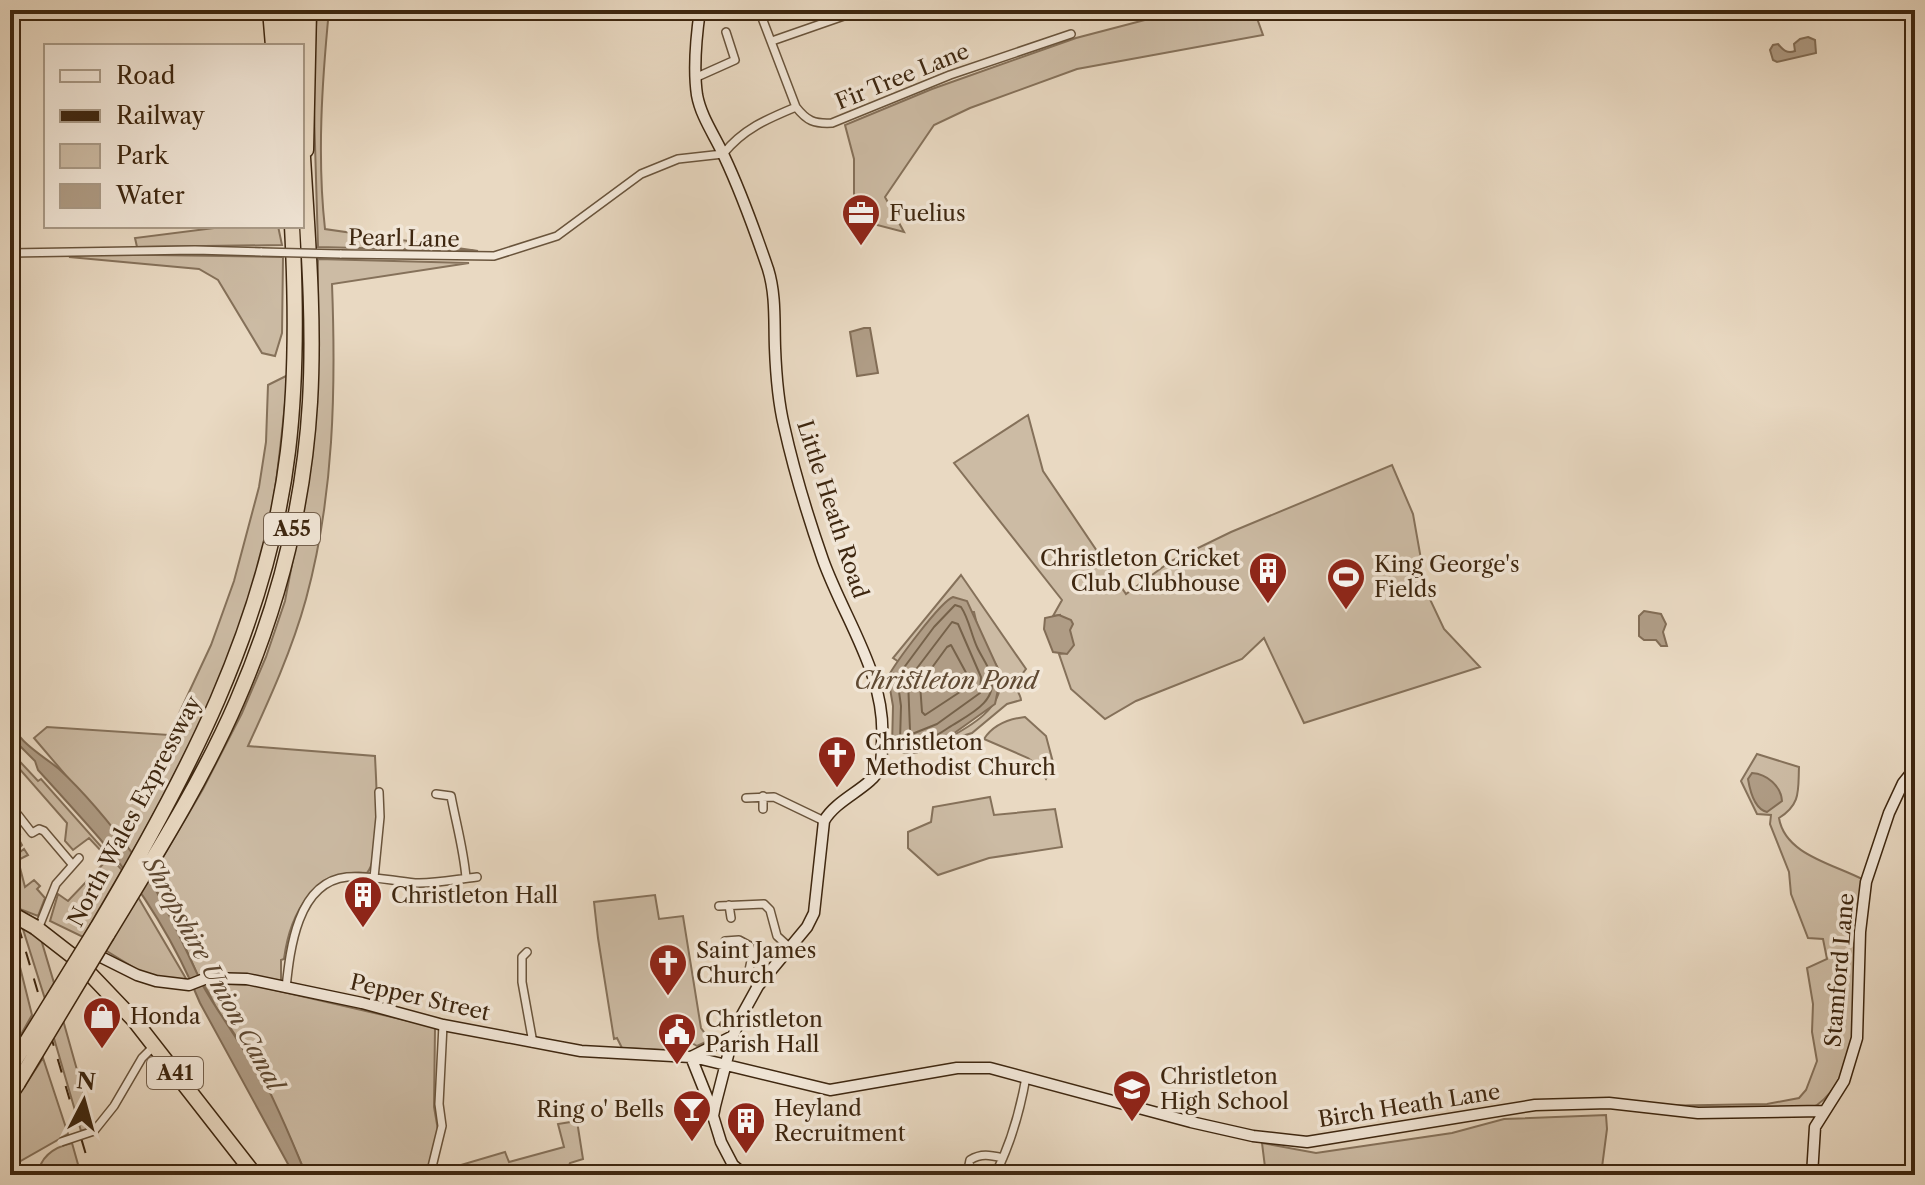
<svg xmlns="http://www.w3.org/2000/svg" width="1925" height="1185" font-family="'Libre Caslon Text',serif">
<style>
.green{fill:#ccbba4;stroke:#85715a;stroke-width:2}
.water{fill:#af9c85;stroke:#826d56;stroke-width:2}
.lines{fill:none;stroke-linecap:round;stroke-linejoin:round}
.shore{stroke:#76624a;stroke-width:2}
.street-casing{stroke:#69543c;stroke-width:10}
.secondary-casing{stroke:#3e2710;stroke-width:13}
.highway-casing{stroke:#3e2710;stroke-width:17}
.street{stroke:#f1e6d7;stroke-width:7}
.secondary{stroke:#f1e6d7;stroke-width:10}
.highway{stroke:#e9d9c2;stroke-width:14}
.rail{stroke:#3e2710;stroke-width:2;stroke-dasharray:14 14;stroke-linecap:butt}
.street-bridge-casing{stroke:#69543c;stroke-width:10;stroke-linecap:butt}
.highway-bridge-casing{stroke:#3e2710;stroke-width:17;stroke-linecap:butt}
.street-bridge{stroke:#f1e6d7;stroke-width:7}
.highway-bridge{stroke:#e9d9c2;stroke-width:14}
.labels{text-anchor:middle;stroke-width:7;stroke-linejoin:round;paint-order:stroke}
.shield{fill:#f1e6d7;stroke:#74604c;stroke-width:2}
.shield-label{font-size:20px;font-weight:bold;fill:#3e2710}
.street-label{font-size:22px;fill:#3e2710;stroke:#f1e6d7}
.poi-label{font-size:22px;fill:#3e2710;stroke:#f1e6d7;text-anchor:start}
.water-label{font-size:24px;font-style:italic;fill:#604a33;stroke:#f1e6d7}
</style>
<rect width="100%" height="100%" fill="#e9d9c2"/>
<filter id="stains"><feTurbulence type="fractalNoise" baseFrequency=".0025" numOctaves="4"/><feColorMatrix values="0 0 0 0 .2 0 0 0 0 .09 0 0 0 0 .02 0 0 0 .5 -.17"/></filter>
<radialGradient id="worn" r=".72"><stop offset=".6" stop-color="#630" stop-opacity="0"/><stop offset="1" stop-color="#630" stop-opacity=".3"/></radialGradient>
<path class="green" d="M 317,10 L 329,10 C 322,82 317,157 325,229 L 478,251 L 318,247 L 313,76 Z
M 1183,10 L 1254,10 L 1263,35 L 1077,69 L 970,108 L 934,125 L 885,197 L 904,232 L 854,219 L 854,159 L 845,125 L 932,89 L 1076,38 Z
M 230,226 L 278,226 L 282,245 L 137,247 L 135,238 Z
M 87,254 L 283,257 L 282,333 L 275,356 L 262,353 L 218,280 L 199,269 L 69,257 Z
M 318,259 L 469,263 L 332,284 C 336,389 334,496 306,599 C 292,650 270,698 248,746 L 375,756 C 376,782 382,855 367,873 C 314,868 290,913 284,959 L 281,960 L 281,981 L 202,973 L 199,978 L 171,916 L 150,879 L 203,789 L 242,713 L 266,657 L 285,601 L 305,496 L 317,389 Z
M 288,375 C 281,438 276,507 259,568 C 230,668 183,763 132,853 L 34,738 L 47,727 L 169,735 L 211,645 L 234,581 L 259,487 L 266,442 L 268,385 Z
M 1028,415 L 1043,471 L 1126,594 L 1171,561 L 1231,532 L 1392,465 L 1413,514 L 1427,593 L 1444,629 L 1480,667 L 1304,723 L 1264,638 L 1242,659 L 1136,701 L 1105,719 L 1071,689 L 1059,654 L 1067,653 L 1060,615 L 1053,616 L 1062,600 L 954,463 Z
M 961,575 L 1026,669 L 1019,678 L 1013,679 C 1013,688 1020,691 1021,700 L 1007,704 L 972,733 L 939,743 C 966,729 1009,708 999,671 C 997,665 992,659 989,654 C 982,641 977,627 974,612 L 937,612 L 899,662 L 893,658 Z
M 1025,717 L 1046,736 L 1054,766 L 1046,779 L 1036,764 L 1028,758 L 984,739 C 993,725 1008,719 1025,717 Z
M 10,751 L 38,781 L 41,779 L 122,870 L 83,937 L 50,921 L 58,894 L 68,901 L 106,861 L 104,854 L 89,838 L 73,850 L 65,841 L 67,823 L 10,758 Z
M 1757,754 L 1799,767 C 1798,791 1801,804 1779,818 C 1785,855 1834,864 1864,880 L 1853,1042 C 1846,1066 1838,1090 1817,1105 C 1802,1115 1676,1107 1651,1106 L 1767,1104 L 1799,1098 L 1806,1090 L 1817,1061 L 1812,1032 L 1813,1004 L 1807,968 L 1827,959 L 1823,939 L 1808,938 L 1791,894 L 1789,872 L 1770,824 L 1771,815 L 1757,814 L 1741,781 Z
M 990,797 L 994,815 L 1055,809 L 1062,847 L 989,858 L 938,875 L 908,848 L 908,832 L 931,822 L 933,807 Z
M 10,820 L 20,834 L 17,836 L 22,845 L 18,849 L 20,852 L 24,849 L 28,855 L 18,860 L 25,887 L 34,880 L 40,886 L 37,889 L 45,898 L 38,916 L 17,908 L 10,885 Z
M 655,895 L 659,919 L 683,916 L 701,1028 L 707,1036 L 719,1036 L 697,1046 L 690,1042 L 681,1051 L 622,1048 L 617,1038 L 614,1039 L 598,938 L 594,902 Z
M 138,897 L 188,982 L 146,975 L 105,950 Z
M 22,926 L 40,936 L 54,983 L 45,999 Z
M 10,927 L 32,1015 L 10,1054 Z
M 202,983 L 253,985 L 435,1027 L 434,1107 L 438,1130 L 427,1175 L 306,1175 C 282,1118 258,1064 221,1015 C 213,1005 211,993 202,983 Z
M 63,1020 L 93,1127 L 81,1131 L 53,1035 Z
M 43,1058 L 68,1134 L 10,1167 L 10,1108 Z
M 1606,1115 L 1607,1129 L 1601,1175 L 1266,1175 L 1262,1143 L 1316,1153 L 1452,1133 L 1504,1119 Z
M 577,1121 L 583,1159 L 570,1163 L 565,1175 L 436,1175 L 437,1172 L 505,1152 L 509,1162 L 564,1147 L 558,1124 Z
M 72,1143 L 81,1175 L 38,1175 C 40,1156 55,1147 72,1143 Z"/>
<path class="water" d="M 1808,37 L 1815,40 L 1816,53 L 1777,62 L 1773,60 L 1770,50 L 1773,45 L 1778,44 C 1783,50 1787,54 1795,51 L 1794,44 L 1800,39 Z
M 864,328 L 870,328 L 878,373 L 857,376 L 850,332 Z
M 953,597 L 967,601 L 999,671 L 1000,680 L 995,704 L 946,739 L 916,753 L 904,753 L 892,747 L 893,706 L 888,677 C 895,663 941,601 953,597 Z
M 1644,611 L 1661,614 L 1666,624 L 1663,632 L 1667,646 L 1661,646 L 1656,640 L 1644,640 L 1639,636 L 1639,616 Z
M 1059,615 L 1071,620 L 1073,624 L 1070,630 L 1074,645 L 1067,654 L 1053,652 L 1044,629 L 1045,618 Z
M 10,718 C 16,742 41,754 59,769 C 86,794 113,827 135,857 C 162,896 180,937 200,980 C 211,1002 228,1024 241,1046 C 245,1053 252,1058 256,1065 C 275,1100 291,1138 306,1175 L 294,1175 L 200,1003 C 176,944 141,888 100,839 C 80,816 59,793 38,770 L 35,761 L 10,736 Z
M 1752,773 C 1767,774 1781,786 1782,801 L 1767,812 C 1754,809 1750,791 1748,779 Z"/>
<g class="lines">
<path class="shore" d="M 955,605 L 961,607 C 969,619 971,634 977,647 C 981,656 988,665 991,675 C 999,703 966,716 948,728 C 935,737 918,747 902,744 L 900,741 L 901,706 L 897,677 L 934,627 Z
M 952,622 L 958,624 L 981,677 L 980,693 L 937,724 L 912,734 L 910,730 L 908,680 Z
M 951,645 L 970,680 L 969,686 L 925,715 L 922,712 L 920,684 L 947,647 Z"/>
<g class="street-casing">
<path id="street" d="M 772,41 L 861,10
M 697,77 L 735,60 L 726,32
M 796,107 C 807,121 814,124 832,123 L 950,75 L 1071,34
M 10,253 L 195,250 L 262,252
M 340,254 L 494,256 L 557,236 L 641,174 L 678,159 L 723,154 C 743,129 767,119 796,107 L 759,10
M 436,794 L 451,796 C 456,823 464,851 466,878
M 763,796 L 763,809
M 746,798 L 774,797 L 824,821
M 18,815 L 32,833 L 39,829 L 44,831 L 72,864
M 374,878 L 380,817 L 379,792
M 729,905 L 731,918
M 719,906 L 764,904 L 770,910 L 777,936 L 789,947
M 38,929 L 56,884 L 79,858
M 725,941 L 739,940 L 750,946 L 752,956 L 748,975 L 758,986
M 527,952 L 522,957 L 522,982 L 533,1043
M 286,988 C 290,950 297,882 347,877 C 370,875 392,881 415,883 C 435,884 457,879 477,877
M 94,1131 L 114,1106 L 142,1058 L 154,1046
M 430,1175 L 442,1126 L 439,1104 L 443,1025
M 967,1175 L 970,1160 C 981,1153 990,1155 1003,1158
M 995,1175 C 1011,1143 1020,1112 1026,1077"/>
</g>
<g class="secondary-casing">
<path id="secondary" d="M 700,10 C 696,38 693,67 697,95 C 701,117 715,136 724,156 C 741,192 755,231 768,269 C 776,295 774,321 775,348 C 776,374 778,401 784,426 C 794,471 808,517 823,560 C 845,621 887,676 882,743 C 882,751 882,760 880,767 C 873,787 837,798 824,821 L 814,913 L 807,927 L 758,986 L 742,1015 L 733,1036 L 715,1106 L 713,1116 L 721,1142 L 733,1165 L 745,1175
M 101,957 L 137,975 L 156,981 L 189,985 L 207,978 L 247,979 L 362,1003 L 443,1025 L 581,1051 L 691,1057 L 733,1036
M 691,1057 L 709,1102 L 715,1106
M 693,1057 L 830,1090 L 957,1068 L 990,1068 L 1191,1122 L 1253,1136 L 1307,1142 L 1535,1105 L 1609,1103 L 1698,1113 L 1823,1111
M 1812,1175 L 1815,1127 L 1844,1081 L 1857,1038 L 1860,932 L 1866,882 L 1889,813 L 1903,783 L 1915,768"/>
</g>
<g class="highway-casing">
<path id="highway" d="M 270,10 L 273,46
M 283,10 L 284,46
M 297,10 L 298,46
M 306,150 L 309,10
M 35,927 L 71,955
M 97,928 C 185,780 267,626 288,451 C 297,376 296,301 292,226
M 107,935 C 153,859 202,782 237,701 C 278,607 304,505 310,402 C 315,315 307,228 302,141
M 91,975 L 134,1020 L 255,1175
M 10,1095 L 18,1083"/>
</g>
<use href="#street" class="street"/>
<use href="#secondary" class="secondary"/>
<use href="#highway" class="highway"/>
<path class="rail" d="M 10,898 L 92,1175"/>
<g class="street-bridge-casing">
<path id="street-bridge" d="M 262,252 L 340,254
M 61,1142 L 94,1131"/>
</g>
<g class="highway-bridge-casing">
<path id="highway-bridge" d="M 10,913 L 35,927
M 11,1067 L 97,928
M 18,1083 L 107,935"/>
</g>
<use href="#street-bridge" class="street-bridge"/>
<use href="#highway-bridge" class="highway-bridge"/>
</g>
<defs>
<g id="office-pin" transform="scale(2)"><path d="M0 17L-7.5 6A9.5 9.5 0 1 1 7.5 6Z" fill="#8f2418" stroke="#f1e6d7"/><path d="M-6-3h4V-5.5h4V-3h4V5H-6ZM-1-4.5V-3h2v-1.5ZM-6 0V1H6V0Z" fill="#fff"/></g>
<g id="building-pin" transform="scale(2)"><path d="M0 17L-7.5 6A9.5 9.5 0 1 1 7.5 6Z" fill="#8f2418" stroke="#f1e6d7"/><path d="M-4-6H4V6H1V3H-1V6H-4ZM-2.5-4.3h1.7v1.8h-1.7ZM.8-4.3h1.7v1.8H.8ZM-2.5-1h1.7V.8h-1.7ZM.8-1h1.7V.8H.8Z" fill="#fff"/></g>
<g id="stadium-pin" transform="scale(2)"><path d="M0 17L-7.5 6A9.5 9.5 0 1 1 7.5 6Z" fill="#8f2418" stroke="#f1e6d7"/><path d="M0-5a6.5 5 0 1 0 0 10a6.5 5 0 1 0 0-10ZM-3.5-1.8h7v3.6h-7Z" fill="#fff"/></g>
<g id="church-pin" transform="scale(2)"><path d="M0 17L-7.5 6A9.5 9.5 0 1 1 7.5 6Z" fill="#8f2418" stroke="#f1e6d7"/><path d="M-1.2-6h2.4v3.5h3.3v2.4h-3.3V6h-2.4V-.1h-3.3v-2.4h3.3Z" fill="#fff"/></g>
<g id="shop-pin" transform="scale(2)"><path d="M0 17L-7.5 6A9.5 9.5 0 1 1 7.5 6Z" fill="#8f2418" stroke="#f1e6d7"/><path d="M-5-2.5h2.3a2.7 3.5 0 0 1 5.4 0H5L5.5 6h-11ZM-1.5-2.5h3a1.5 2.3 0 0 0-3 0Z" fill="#fff"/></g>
<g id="civic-pin" transform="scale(2)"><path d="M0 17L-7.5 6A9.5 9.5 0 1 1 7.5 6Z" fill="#8f2418" stroke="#f1e6d7"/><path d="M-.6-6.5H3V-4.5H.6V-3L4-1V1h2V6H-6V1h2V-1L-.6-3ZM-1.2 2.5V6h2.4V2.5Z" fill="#fff"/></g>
<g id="school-pin" transform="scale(2)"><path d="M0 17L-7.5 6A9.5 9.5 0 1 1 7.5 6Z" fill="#8f2418" stroke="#f1e6d7"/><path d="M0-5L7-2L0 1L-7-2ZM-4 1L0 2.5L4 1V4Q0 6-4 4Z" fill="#fff"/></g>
<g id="bar-pin" transform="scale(2)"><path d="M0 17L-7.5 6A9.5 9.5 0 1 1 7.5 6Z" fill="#8f2418" stroke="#f1e6d7"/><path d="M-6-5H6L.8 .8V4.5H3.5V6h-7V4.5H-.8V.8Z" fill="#fff"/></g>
</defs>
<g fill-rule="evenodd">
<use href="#office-pin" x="861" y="213"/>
<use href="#building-pin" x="1268" y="571"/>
<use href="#stadium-pin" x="1346" y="577"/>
<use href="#church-pin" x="837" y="755"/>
<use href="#building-pin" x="363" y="895"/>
<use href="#church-pin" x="668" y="963"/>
<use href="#shop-pin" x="102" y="1016"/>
<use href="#civic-pin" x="677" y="1032"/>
<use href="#school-pin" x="1132" y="1089"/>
<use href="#bar-pin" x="692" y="1109"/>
<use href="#building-pin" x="746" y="1121"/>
</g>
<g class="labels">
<g class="shield">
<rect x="264" y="513" width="56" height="32" rx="6"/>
<rect x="147" y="1057" width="56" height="32" rx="6"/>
</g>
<g class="shield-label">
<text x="292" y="536">A55</text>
<text x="175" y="1080">A41</text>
</g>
<g class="street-label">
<text transform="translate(902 76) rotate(-22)" y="8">Fir Tree Lane</text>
<text transform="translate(404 238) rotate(1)" y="8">Pearl Lane</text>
<text transform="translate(833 509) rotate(72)" y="8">Little Heath Road</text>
<text transform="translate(134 811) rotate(-62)" y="8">North Wales Expressway</text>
<text transform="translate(1839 970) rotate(-85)" y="8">Stamford Lane</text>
<text transform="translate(420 997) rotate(13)" y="8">Pepper Street</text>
<text transform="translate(1409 1105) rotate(-9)" y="8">Birch Heath Lane</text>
</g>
<g class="poi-label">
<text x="889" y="221">Fuelius</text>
<text x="1240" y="566" text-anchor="end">Christleton Cricket<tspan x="1240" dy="25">Club Clubhouse</tspan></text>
<text x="1374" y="572">King George's<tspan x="1374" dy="25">Fields</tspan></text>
<text x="865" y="750">Christleton<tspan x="865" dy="25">Methodist Church</tspan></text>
<text x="391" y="903">Christleton Hall</text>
<text x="696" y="958">Saint James<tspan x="696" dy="25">Church</tspan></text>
<text x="130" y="1024">Honda</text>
<text x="705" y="1027">Christleton<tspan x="705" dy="25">Parish Hall</tspan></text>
<text x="1160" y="1084">Christleton<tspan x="1160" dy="25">High School</tspan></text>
<text x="774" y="1116">Heyland<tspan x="774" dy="25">Recruitment</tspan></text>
<text x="664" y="1117" text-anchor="end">Ring o' Bells</text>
</g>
<g class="water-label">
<text x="946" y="689">Christleton Pond</text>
<text transform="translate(213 974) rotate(61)" y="8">Shropshire Union Canal</text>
</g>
</g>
<rect width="1925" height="1185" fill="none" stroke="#e9d9c2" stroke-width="40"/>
<rect x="12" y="12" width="1901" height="1161" fill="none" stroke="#3e2710" stroke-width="4"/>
<rect x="20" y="20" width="1885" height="1145" fill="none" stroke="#3e2710" stroke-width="2"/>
<rect x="44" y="44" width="260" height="184" fill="#f1e6d7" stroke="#a99a87" stroke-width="2"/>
<rect x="60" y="70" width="40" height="12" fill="#f1e6d7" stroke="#a99a87" stroke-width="2"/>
<text x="116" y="84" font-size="24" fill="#3e2710">Road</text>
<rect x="60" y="110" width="40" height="12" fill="#3e2710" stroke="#a99a87" stroke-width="2"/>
<text x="116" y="124" font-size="24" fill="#3e2710">Railway</text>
<rect x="60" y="144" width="40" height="24" fill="#ccbba4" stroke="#a99a87" stroke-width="2"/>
<text x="116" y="164" font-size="24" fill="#3e2710">Park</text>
<rect x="60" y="184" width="40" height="24" fill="#af9c85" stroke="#a99a87" stroke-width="2"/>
<text x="116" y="204" font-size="24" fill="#3e2710">Water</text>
<g transform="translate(84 1101) rotate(6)" stroke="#f1e6d7" stroke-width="6" paint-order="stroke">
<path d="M0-6L14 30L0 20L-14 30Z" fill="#3e2710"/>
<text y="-12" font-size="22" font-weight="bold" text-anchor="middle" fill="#3e2710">N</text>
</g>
<rect width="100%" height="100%" filter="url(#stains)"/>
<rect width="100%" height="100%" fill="url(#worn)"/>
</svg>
